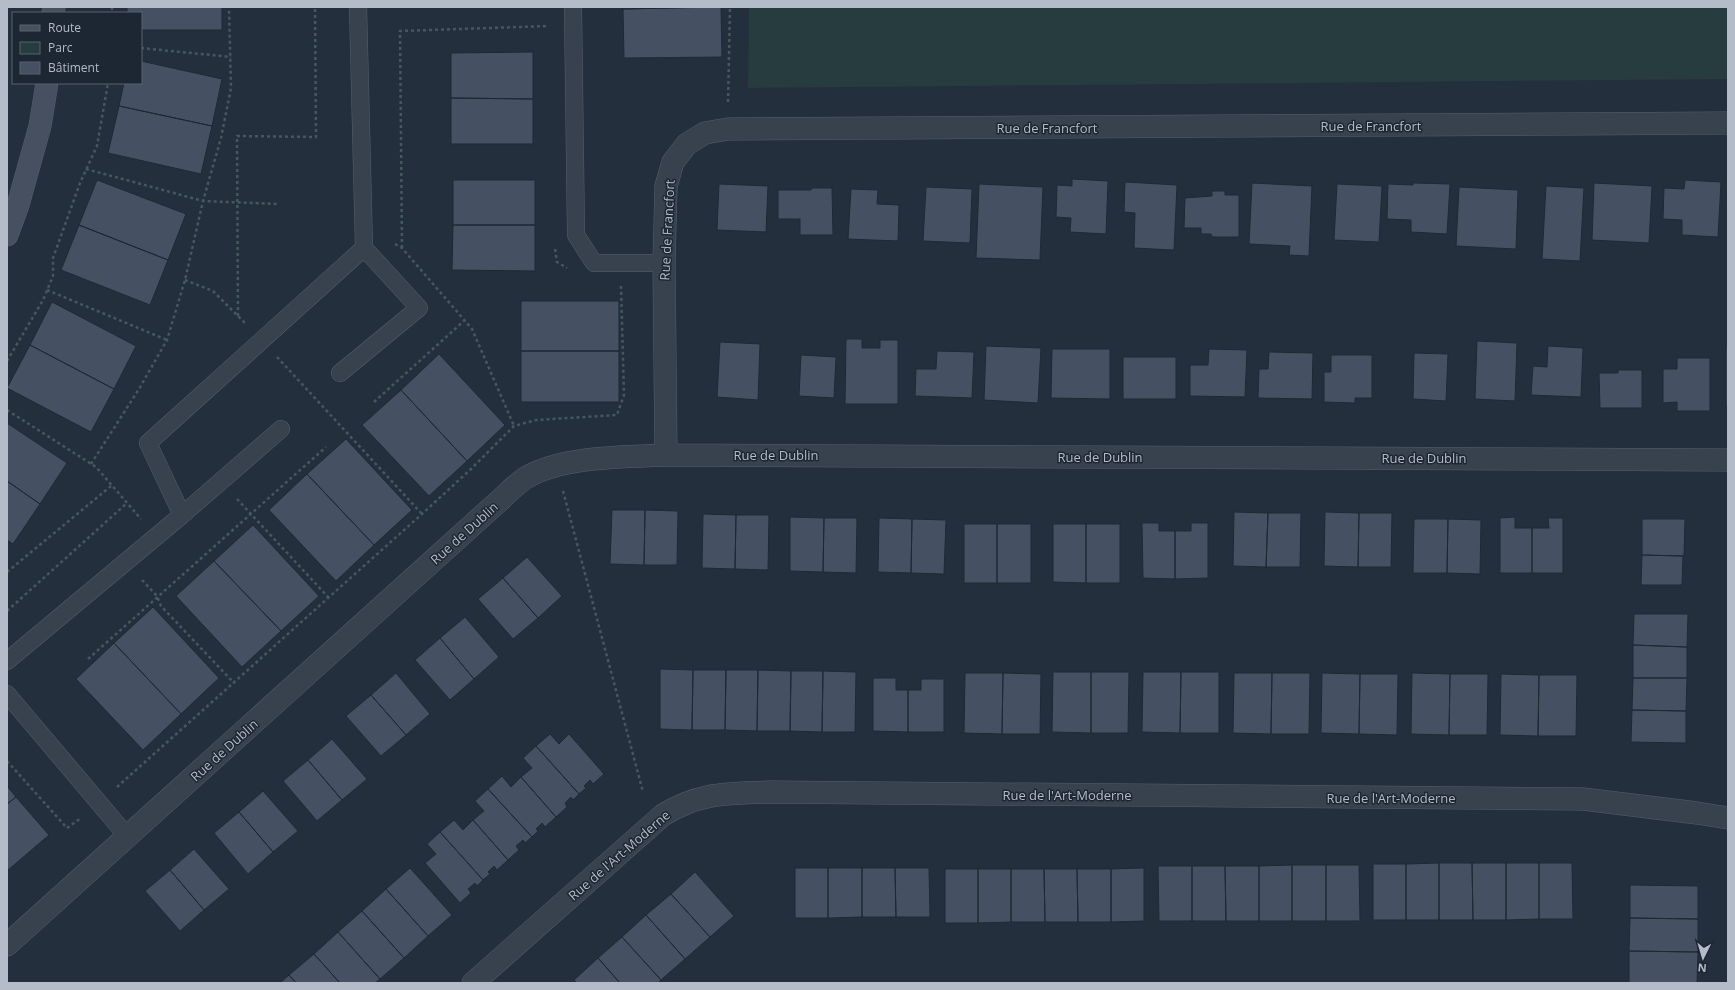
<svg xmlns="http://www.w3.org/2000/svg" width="1735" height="990" font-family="'Open Sans',sans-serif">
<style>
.green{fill:#263c3f}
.building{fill:#455162;stroke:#1f2835}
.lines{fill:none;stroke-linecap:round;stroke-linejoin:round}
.service-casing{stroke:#565f6c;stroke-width:18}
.minor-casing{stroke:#565f6c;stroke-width:23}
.secondary-casing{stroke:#565f6c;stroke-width:23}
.path{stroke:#44595c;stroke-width:2.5;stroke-dasharray:3 3;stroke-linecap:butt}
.service{stroke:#38414e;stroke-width:17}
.minor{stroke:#38414e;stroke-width:22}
.secondary{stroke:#465061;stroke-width:22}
.labels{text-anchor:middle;stroke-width:3;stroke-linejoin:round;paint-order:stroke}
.street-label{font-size:13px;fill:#b4bcc9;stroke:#1d2633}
</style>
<rect width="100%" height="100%" fill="#242f3e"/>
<path class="green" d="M 749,7 L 1728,7 L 1728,79 L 748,88 Z"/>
<path class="building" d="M 127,7 L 222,7 L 222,30 L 141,30 L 141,13 L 127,13 Z
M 623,7 L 708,7 L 623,9 Z
M 721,7 L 722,57 L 624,58 L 623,9 Z
M 533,52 L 533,99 L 451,98 L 451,53 Z
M 141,61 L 222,79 L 212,126 L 119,106 L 124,83 L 141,83 Z
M 451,98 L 533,99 L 533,144 L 451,144 Z
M 119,106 L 212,126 L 201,174 L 108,153 Z
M 1072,179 L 1108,181 L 1106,234 L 1070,232 L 1071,218 L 1056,217 L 1057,185 L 1072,186 Z
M 97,180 L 186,214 L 168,260 L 79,225 Z
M 453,180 L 535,180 L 535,225 L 453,225 Z
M 1685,180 L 1721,182 L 1718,237 L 1682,235 L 1682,220 L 1663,219 L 1664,188 L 1684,189 Z
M 1125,182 L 1177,185 L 1174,250 L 1134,248 L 1135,213 L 1124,212 Z
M 1252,183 L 1312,186 L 1309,256 L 1289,255 L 1290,246 L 1249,244 Z
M 1413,183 L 1450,184 L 1447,234 L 1411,232 L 1411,220 L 1387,219 L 1388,184 L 1413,185 Z
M 1594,183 L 1652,186 L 1649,243 L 1592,240 Z
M 719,184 L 768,186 L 766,232 L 717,230 Z
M 979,184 L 1043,187 L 1040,260 L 976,258 Z
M 1337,184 L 1382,186 L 1379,242 L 1334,240 Z
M 1546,186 L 1584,188 L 1580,261 L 1542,259 Z
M 926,187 L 972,189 L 970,243 L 923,241 Z
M 1459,187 L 1518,190 L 1516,249 L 1456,246 Z
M 812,188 L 832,188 L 833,235 L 800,235 L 800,219 L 778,219 L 778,190 L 811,190 Z
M 851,189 L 878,190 L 877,204 L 899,205 L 898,241 L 848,239 Z
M 1212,191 L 1225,191 L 1225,195 L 1239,195 L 1239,237 L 1212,237 L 1211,234 L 1201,234 L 1201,228 L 1184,228 L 1185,198 L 1212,196 Z
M 79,225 L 168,260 L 150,305 L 61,270 Z
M 453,225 L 535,225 L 535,271 L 452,270 Z
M 521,301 L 619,301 L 619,351 L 521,351 Z
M 52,302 L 136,346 L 114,389 L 30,345 Z
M 846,339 L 862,339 L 862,348 L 880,348 L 880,340 L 898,340 L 898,404 L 845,404 Z
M 1477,341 L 1517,343 L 1515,401 L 1475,399 Z
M 720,342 L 760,344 L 758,400 L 717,397 Z
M 30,345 L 114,389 L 91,432 L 7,388 Z
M 986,346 L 1041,348 L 1038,403 L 984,400 Z
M 1548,346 L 1583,348 L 1581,397 L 1531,395 L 1533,366 L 1547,367 Z
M 1726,347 L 1728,347 L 1728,406 L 1726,406 Z
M 1052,349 L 1110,349 L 1110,399 L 1051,398 Z
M 1209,349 L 1247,350 L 1245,397 L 1190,396 L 1190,365 L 1208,365 Z
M 521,351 L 619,351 L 619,402 L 521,402 Z
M 937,351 L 974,352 L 972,398 L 915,396 L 916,369 L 936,369 Z
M 1269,352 L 1313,353 L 1312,399 L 1258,398 L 1259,369 L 1268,369 Z
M 1414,353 L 1448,354 L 1446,401 L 1413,399 Z
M 439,354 L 505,425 L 467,461 L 401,390 Z
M 801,355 L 836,357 L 834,398 L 799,396 Z
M 1331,355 L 1372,355 L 1372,398 L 1355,398 L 1355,403 L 1324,402 L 1324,372 L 1331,372 Z
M 1123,357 L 1176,357 L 1176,399 L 1123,399 Z
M 1677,358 L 1710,358 L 1710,411 L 1677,411 L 1677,402 L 1663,403 L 1663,369 L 1677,369 Z
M 1618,370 L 1642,370 L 1642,408 L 1600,408 L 1599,373 L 1618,373 Z
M 401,390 L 467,461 L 429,496 L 362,425 Z
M 7,423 L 67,463 L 40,504 L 7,481 Z
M 346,439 L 412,510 L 374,545 L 307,474 Z
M 307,474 L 374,545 L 336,581 L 269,510 Z
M 7,481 L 40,504 L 13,544 L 7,540 Z
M 612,510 L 645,510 L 644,565 L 610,564 Z
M 645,510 L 678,511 L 677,565 L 644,565 Z
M 1234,512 L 1268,513 L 1266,567 L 1233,566 Z
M 1325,512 L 1359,513 L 1358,567 L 1324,566 Z
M 1268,513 L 1301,513 L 1300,567 L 1266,567 Z
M 1359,513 L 1392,513 L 1391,567 L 1358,567 Z
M 703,514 L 736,515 L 735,569 L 702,568 Z
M 736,515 L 769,515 L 768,570 L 735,569 Z
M 790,517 L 824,518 L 823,572 L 790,571 Z
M 1515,517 L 1515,528 L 1532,528 L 1532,573 L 1500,573 L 1500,518 Z
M 824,518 L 857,518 L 856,573 L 823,572 Z
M 879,518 L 912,519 L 911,573 L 878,572 Z
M 1548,518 L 1563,518 L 1563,573 L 1532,573 L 1532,528 L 1549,528 Z
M 912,519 L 946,520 L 944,574 L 911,573 Z
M 1414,519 L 1448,519 L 1447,573 L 1413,573 Z
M 1448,519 L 1481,520 L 1480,574 L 1447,573 Z
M 1642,519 L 1685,519 L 1684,556 L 1642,555 Z
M 1142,523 L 1159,523 L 1159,531 L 1175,531 L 1175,579 L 1143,578 Z
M 1191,523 L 1208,523 L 1208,578 L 1175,579 L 1175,531 L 1191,531 Z
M 964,524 L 997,524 L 997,583 L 964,583 Z
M 997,524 L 1031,524 L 1031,583 L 997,583 Z
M 1053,524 L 1086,524 L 1086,583 L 1053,582 Z
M 1086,524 L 1120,524 L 1120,583 L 1086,583 Z
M 253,525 L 319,596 L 281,631 L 214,561 Z
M 1642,555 L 1684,556 L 1683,556 L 1682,585 L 1641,585 Z
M 527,557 L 562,596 L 538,618 L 503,578 Z
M 214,561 L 281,631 L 242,667 L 176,596 Z
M 503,578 L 538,618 L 513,639 L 478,599 Z
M 153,607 L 219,678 L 181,714 L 114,643 Z
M 1634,614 L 1688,614 L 1687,647 L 1633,645 Z
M 465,617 L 499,657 L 474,679 L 440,638 Z
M 440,638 L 474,679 L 450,700 L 415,660 Z
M 114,643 L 181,714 L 143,750 L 76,679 Z
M 1633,645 L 1687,647 L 1687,678 L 1633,678 Z
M 660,669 L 693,670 L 692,730 L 660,729 Z
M 693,670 L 726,670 L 725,730 L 692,730 Z
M 726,670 L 758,670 L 757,731 L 725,730 Z
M 758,670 L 791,671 L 790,731 L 757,731 Z
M 791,671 L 823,671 L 822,732 L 790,731 Z
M 823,671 L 856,672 L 855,732 L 822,732 Z
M 1053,672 L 1091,672 L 1091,733 L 1052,732 Z
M 1091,672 L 1129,672 L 1128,733 L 1091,733 Z
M 1143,672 L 1181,672 L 1180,733 L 1142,732 Z
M 1181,672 L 1219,672 L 1219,733 L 1180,733 Z
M 396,673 L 430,714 L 406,735 L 371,695 Z
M 965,673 L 1003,673 L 1002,734 L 964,733 Z
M 1003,673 L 1041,674 L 1040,734 L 1002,734 Z
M 1234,673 L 1272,673 L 1271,734 L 1233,733 Z
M 1272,673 L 1310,673 L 1309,734 L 1271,734 Z
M 1322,673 L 1360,674 L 1359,734 L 1321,733 Z
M 1412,673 L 1450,674 L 1449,735 L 1411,734 Z
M 1360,674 L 1398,674 L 1397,735 L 1359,734 Z
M 1450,674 L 1488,674 L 1487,735 L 1449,735 Z
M 1501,674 L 1539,675 L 1538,736 L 1500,735 Z
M 1539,675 L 1577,675 L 1576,736 L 1538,736 Z
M 873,678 L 896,678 L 896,690 L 908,690 L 908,732 L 873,731 Z
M 1633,678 L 1687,678 L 1686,711 L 1632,710 Z
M 921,679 L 944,679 L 944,732 L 908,732 L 908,690 L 921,690 Z
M 371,695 L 406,735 L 381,756 L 346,716 Z
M 1632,710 L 1686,711 L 1686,743 L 1631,742 Z
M 550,734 L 559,744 L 569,734 L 604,774 L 593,784 L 590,780 L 584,786 L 586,788 L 579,794 L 536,746 Z
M 332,739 L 367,779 L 342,800 L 308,760 Z
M 536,746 L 579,794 L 573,800 L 571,797 L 565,803 L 567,807 L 556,817 L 521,777 L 532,768 L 523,758 Z
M 308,760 L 342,800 L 317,821 L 283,781 Z
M 502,776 L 511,787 L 521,777 L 556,817 L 545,827 L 542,823 L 536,829 L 538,831 L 532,837 L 488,789 Z
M 7,786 L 16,797 L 7,804 Z
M 488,789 L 532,837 L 525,843 L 523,840 L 516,846 L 519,850 L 508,860 L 473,820 L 484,811 L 475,801 Z
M 263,791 L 298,831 L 273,852 L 239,812 Z
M 16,797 L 49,835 L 7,871 L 7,804 Z
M 239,812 L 273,852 L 248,874 L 214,833 Z
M 454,820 L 463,830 L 473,820 L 508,860 L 497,870 L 494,866 L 488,872 L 490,874 L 483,880 L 440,832 Z
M 440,832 L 483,880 L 477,886 L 475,883 L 468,889 L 471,893 L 460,903 L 425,863 L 436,854 L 427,844 Z
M 194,849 L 229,889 L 204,910 L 170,870 Z
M 1439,863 L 1439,920 L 1406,920 L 1406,864 Z
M 1439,863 L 1472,863 L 1473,920 L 1439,920 Z
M 1472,863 L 1506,863 L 1506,920 L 1473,920 Z
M 1506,863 L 1539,863 L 1539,919 L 1506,920 Z
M 1539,863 L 1572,863 L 1573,919 L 1539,919 Z
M 1373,864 L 1406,864 L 1406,920 L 1373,920 Z
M 1292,865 L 1292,921 L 1259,921 L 1259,866 Z
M 1292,865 L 1326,865 L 1326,921 L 1292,921 Z
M 1326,865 L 1359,865 L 1360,921 L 1326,921 Z
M 1158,866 L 1192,866 L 1192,921 L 1159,921 Z
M 1192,866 L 1225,866 L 1226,921 L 1192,921 Z
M 1225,866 L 1259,866 L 1259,921 L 1226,921 Z
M 410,868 L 452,915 L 428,936 L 386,889 Z
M 795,868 L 828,868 L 828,918 L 795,918 Z
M 828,868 L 862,868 L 862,917 L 828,918 Z
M 862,868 L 895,868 L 896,917 L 862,917 Z
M 895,868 L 929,868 L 930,917 L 896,917 Z
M 1144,868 L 1144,921 L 1111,922 L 1111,869 Z
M 945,869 L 978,869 L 978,923 L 945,923 Z
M 978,869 L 1011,869 L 1011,922 L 978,923 Z
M 1011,869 L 1044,869 L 1045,922 L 1011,922 Z
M 1044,869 L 1077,869 L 1078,922 L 1045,922 Z
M 1077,869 L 1111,869 L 1111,922 L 1078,922 Z
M 170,870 L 204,910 L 180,931 L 145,891 Z
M 695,872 L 734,916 L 710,937 L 671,894 Z
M 1630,885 L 1698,886 L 1698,919 L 1630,918 Z
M 386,889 L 428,936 L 404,958 L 362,911 Z
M 671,894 L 710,937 L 685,959 L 646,915 Z
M 362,911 L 404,958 L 380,979 L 338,932 Z
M 646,915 L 685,959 L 661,980 L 622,937 Z
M 1630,918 L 1698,919 L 1698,952 L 1629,951 Z
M 338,932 L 380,979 L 375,983 L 340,983 L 314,954 Z
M 622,937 L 661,980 L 658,983 L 620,983 L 598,958 Z
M 1629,951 L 1698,952 L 1697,983 L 1629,983 Z
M 314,954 L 340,983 L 296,983 L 289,975 Z
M 598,958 L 620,983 L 577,983 L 574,980 Z
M 289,975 L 296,983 L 280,983 Z"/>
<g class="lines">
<g class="service-casing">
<path id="service" d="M 573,7 L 576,235 L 594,263 L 664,263
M 340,373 L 419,308 L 364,248
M 182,515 L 281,429
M 7,661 L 182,515 L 148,443 L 364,248 L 358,7
M 7,694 L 127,836"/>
</g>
<g class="minor-casing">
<path id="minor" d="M 666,455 L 664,263 L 666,186 L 673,162 L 687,144 L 705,133 L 728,129 L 1728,123
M 7,945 C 170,796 336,650 499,501 C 508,493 517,483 527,477 C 564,456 625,457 666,455 L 1728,460
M 473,983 L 663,815 C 700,792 727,794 769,792 L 1583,799 L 1697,813 L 1728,818"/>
</g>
<g class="secondary-casing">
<path id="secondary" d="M 53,13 L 54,7
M 7,235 L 18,205 L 40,126 L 47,83"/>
</g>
<path class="path" d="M 112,7 L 112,13
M 141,48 L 231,57
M 728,102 L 730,7
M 86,169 L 203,201 L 278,204
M 395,244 L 402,248 L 472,329 L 514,426
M 402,248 L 400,31 L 549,26
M 555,249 L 557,262 L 567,268
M 185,280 L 213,291 L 245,323
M 47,290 L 167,340
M 238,316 L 237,136 L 316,137 L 315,7
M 277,357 L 422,514
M 7,361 L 43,300 L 53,276 L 53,258 L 80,183 L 97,146 L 108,83
M 374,402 L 465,320
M 7,410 L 96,467 L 141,519
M 91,464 L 139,389 L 167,340 L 185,280 L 203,201 L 221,138 L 231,88 L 229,7
M 563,491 L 643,792
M 237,499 L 329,598
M 7,572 L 111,486
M 142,580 L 157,596 L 161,606 L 234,683
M 7,611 L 127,503
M 88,659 L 326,447
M 7,761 L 67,828 L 81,818
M 117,787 L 422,514 L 471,469 L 514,426 L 536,420 L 617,415 L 624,395 L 621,286"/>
<use href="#service" class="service"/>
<use href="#minor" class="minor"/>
<use href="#secondary" class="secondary"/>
</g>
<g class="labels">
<g class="street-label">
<text x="1371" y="131">Rue de Francfort</text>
<text x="1047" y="133">Rue de Francfort</text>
<text transform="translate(667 230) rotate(-87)" y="5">Rue de Francfort</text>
<text x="776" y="460">Rue de Dublin</text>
<text x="1100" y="462">Rue de Dublin</text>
<text x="1424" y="463">Rue de Dublin</text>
<text transform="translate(464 533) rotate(-42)" y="5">Rue de Dublin</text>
<text transform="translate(224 750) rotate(-42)" y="5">Rue de Dublin</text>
<text x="1067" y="800">Rue de l'Art-Moderne</text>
<text x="1391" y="803">Rue de l'Art-Moderne</text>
<text transform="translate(619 855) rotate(-41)" y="5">Rue de l'Art-Moderne</text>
</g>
</g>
<rect width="1735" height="990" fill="none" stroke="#b4bcc9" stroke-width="16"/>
<rect x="12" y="12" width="130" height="72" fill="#1d2633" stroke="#59626f"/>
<rect x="20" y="25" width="20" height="6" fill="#465061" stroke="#59626f"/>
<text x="48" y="32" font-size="12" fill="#b4bcc9">Route</text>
<rect x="20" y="42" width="20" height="12" fill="#263c3f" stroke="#59626f"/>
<text x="48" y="52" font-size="12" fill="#b4bcc9">Parc</text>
<rect x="20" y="62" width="20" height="12" fill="#455162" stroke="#59626f"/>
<text x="48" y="72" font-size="12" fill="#b4bcc9">Bâtiment</text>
<g transform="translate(1703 958) rotate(185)" stroke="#1d2633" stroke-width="3" paint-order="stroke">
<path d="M0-3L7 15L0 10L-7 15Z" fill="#b4bcc9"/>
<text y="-6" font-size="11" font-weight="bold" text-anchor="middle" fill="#b4bcc9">N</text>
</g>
</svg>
